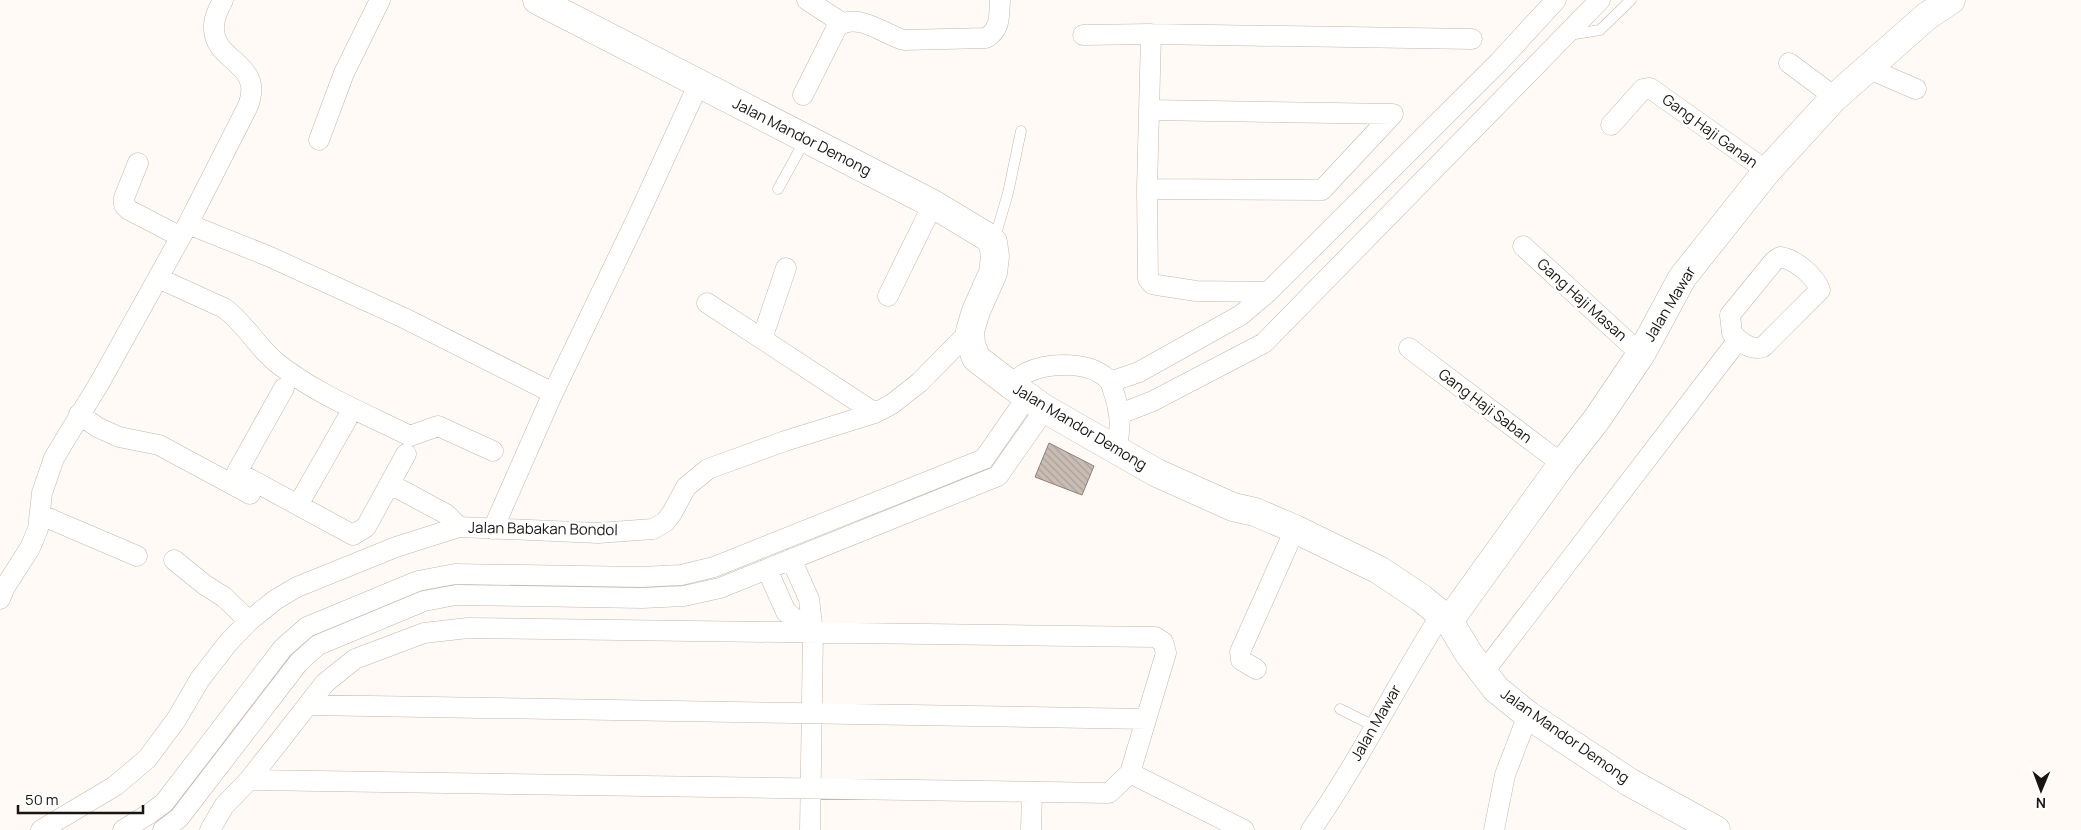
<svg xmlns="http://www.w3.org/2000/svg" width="2081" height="830" font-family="Manrope,sans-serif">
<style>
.building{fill:url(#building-back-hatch);stroke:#8d8179}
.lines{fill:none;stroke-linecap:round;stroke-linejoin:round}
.lane-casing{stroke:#c4b7ae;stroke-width:11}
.street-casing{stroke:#c4b7ae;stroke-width:21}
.secondary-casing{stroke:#c4b7ae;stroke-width:29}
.lane{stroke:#fff;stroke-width:10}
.street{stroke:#fff;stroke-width:20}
.secondary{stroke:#fff;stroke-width:28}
.labels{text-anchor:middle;stroke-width:5;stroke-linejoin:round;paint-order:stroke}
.street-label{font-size:15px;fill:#191512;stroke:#fff}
</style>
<defs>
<pattern id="building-back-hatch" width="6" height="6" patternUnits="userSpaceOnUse" patternTransform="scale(1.25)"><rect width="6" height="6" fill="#c8bcb3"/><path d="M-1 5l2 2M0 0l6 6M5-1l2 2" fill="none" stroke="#aba199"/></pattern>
</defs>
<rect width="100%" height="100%" fill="#fffaf6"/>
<path class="building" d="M 1049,443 L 1094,466 L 1082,495 L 1035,477 Z"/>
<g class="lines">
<g class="lane-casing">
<path id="lane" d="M 1569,35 L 1600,30 L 1631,0
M 778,189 L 805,140
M 994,241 L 1008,193 L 1021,131
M 1340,709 L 1374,726"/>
</g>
<g class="street-casing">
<path id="street" d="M 807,0 L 842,23
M 1151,34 L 1147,189 L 1148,279 L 1152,284 L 1157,285 L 1196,291 L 1268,292
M 1083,35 L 1151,34 L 1472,39
M 1789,63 L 1824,89 L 1833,99
M 1867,68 L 1916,89
M 803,95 L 837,27 C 857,11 883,34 904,40 L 986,38 C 1001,29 999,16 1000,0
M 1149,110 L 1393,114
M 1611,125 L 1643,89 L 1650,88 L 1767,171
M 319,140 L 344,73 L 380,0
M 138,163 L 124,198 L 124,205 L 129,210 L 181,237
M 1147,189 L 1322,190 L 1393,114
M 188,224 L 268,256 L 404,318 L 553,393
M 1523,246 L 1641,354
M 1780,257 C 1795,259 1815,276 1820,290 L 1763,347 C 1752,351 1739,342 1732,333 L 1730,315 L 1774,261 Z
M 158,278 L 224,308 C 245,323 257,347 277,363 C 316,394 366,414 410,436 L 438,426 L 493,451
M 888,296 L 933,204
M 707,303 L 875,413
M 762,339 L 786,268
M 1409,348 L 1562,464
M 1110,382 L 1139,372 L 1241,315 L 1268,292 L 1499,62 L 1556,0
M 1011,385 C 1015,381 1020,376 1026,373 C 1048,362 1093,360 1110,382 C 1112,385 1113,392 1115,396 C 1121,418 1121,427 1116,449
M 284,388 L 237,472 L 353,535 L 366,527 L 406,454
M 79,414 L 97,427 L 119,437 L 159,445 L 250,494
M 1120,414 L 1153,401 L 1264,343 L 1600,0
M 390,484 L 446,514 L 459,527
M 298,505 L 347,419
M 41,515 L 137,556
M 493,529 L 553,393 L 638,216 L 699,83
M 791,559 L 809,599 L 813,633 L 810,830
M 174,560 L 205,585 L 224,597 L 249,621
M 767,569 L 786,612 L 813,633
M 0,599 L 5,587 L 30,548 L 38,529 L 42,493 L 54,458 L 100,382 L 188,224 L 248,106 C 265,61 212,63 214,26 C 214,17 219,8 223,0
M 1256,669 L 1241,660 L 1240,652 L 1295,529
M 1483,673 L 1738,340
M 308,705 L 1146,719
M 1130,773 L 1244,830
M 41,830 L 115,786 L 147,759 L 176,720 L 200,679 L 228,643 L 249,621 L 275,600 L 297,587 L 396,547 L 459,527 L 598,533 L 653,529 L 665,522 L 672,513 L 686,487 L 708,469 L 785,441 L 875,413 L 892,404 L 920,382 L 970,331
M 123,830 L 149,814 L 164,803 L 283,648 L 307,627 L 418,581 L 455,574 L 641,577 L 681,575 L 714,567 L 984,459 L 1027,397
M 163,830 L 179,818 L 299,662 L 318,645 L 424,601 L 456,595 L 642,598 L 684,596 L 720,588 L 998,476 L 1045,409
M 210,830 L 224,806 L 249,780 L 325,683 L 355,659 L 424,633 L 468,628 L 1155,637 L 1163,642 L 1166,653 L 1130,773 L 1109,793 L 249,780
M 1031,830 L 1032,792
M 1311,830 C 1359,762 1396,685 1441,615
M 1494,830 L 1505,775 L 1528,715"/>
</g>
<g class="secondary-casing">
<path id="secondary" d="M 537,0 L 933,204 L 986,236 L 993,242 L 995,256 L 993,273 L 976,311 L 970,331 L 971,344 L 976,358 L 1011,385 L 1045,409 L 1157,473 L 1233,507 L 1255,512 L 1295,529 L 1379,570 L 1421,598 L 1449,621 L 1469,654 L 1496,689 L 1528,715 L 1629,782 L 1716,830
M 1449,621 L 1562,464 L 1597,419 L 1641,354 L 1682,278 L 1767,171 L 1833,99 L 1927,16 L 1951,0"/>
</g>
<use href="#lane" class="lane"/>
<use href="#street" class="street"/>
<use href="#secondary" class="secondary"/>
</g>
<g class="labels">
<g class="street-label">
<text transform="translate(1710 131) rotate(36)" y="5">Gang Haji Ganan</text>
<text transform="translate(802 137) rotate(27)" y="5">Jalan Mandor Demong</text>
<text transform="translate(1582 300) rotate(42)" y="5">Gang Haji Masan</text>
<text transform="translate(1670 304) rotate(-59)" y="5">Jalan Mawar</text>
<text transform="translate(1485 406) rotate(37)" y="5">Gang Haji Saban</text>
<text transform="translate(1080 427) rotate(31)" y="5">Jalan Mandor Demong</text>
<text transform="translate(543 529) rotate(1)" y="5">Jalan Babakan Bondol</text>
<text transform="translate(1376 723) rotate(-60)" y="5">Jalan Mawar</text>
<text transform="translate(1565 736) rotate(35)" y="5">Jalan Mandor Demong</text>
</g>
</g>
<g transform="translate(2041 790) rotate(181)" stroke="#ffffff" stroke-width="4" paint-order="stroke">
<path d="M0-4L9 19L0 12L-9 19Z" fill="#191512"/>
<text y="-8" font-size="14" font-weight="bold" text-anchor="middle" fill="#191512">N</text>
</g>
<path d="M18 805v8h125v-8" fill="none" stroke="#191512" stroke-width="2.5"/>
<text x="25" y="805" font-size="15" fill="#191512" stroke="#ffffff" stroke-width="4" paint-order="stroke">50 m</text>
</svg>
